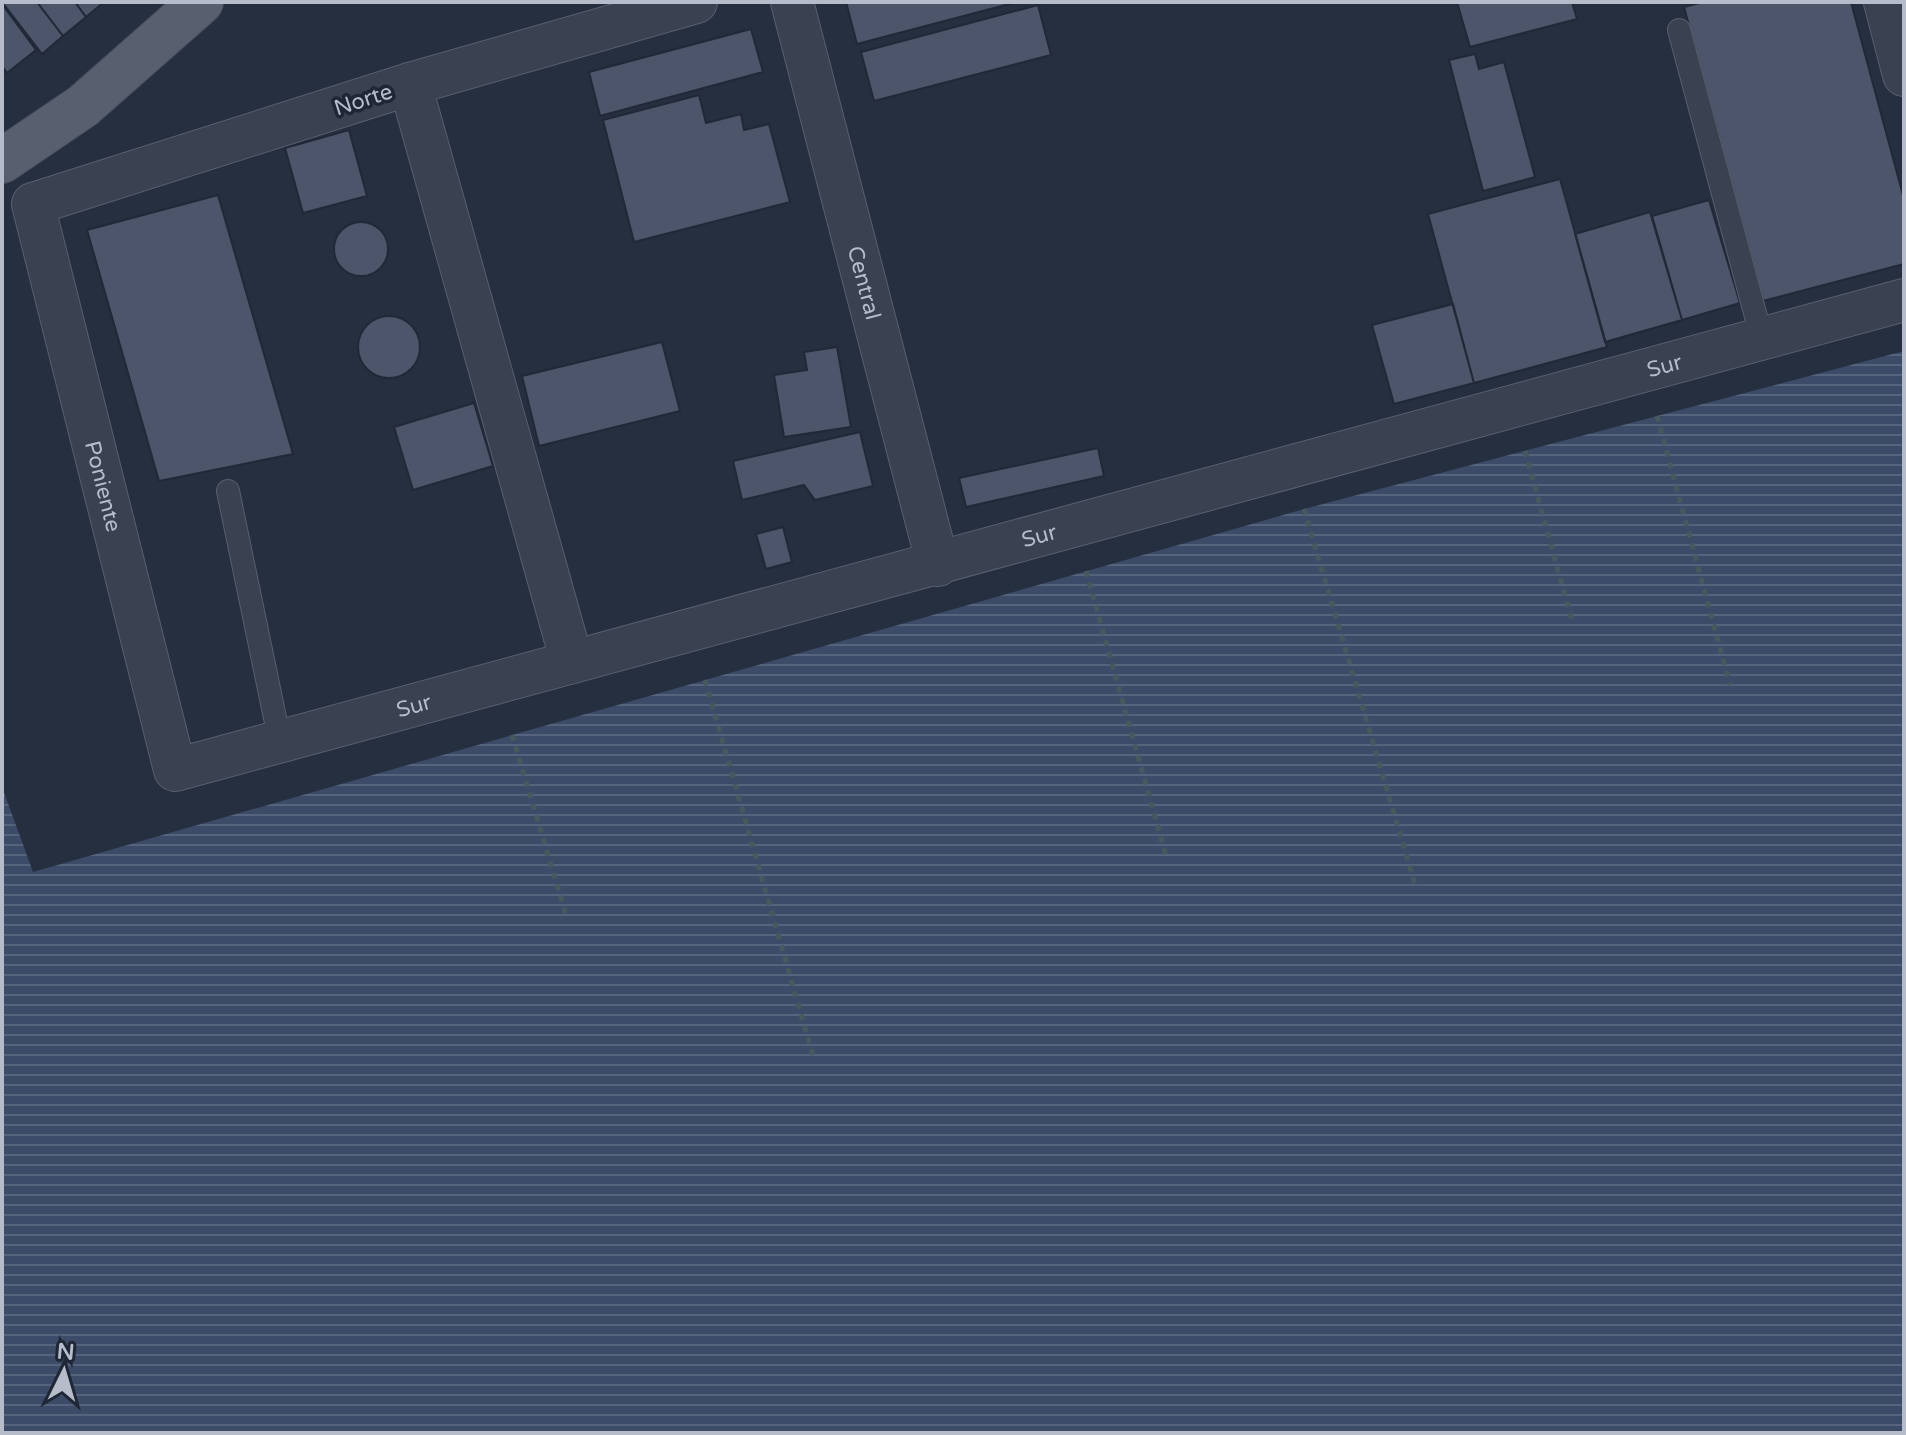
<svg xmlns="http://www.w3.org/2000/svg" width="1906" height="1435" font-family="'Varela Round',sans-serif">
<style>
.water{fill:url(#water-rules)}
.building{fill:#4c5569;stroke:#212837;stroke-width:2}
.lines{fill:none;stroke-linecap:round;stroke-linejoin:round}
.lane-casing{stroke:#585f6d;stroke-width:24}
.street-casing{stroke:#585f6d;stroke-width:44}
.primary-casing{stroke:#434a59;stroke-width:46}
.path{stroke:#46595e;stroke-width:5;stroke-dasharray:6 6;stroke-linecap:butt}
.lane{stroke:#3a4150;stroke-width:22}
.street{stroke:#3a4150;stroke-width:42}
.primary{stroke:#586070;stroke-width:44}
.labels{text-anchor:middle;stroke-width:7;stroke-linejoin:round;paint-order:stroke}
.street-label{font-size:22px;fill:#b6bcca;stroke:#1f2635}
</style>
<defs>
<pattern id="water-rules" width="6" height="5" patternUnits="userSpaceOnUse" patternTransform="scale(2)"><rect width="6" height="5" fill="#3c4b68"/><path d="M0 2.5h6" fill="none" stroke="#56637c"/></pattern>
</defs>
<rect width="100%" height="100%" fill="#262f40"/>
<path class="water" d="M 1904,351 L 1904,1433 L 2,1433 L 2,787 L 33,872 L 1304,509 Z"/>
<path class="building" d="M 2,2 L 37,2 L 63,36 L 42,54 Z
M 37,2 L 75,2 L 86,17 L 63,36 Z
M 75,2 L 104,2 L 86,17 Z
M 846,2 L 1017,2 L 857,44 Z
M 1457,2 L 1572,2 L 1577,19 L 1470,47 Z
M 1703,2 L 1851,2 L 1904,199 L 1904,264 L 1763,301 L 1684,7 Z
M 2,4 L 36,50 L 7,73 L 2,66 Z
M 1038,5 L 1051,55 L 874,101 L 861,52 Z
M 751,29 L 763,72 L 600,116 L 589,72 Z
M 1475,54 L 1479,69 L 1504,62 L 1535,177 L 1483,191 L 1449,60 Z
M 699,95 L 706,123 L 741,114 L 744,130 L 769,124 L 790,202 L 634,242 L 603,120 Z
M 349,130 L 367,196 L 303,213 L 285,148 Z
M 1560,179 L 1607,347 L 1474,383 L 1428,214 Z
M 218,195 L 293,454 L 159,481 L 87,230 Z
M 1709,200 L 1740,303 L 1682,320 L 1652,216 Z
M 1650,212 L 1682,320 L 1605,342 L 1575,234 Z
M334 249a27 27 0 1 1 54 0a27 27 0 1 1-54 0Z
M 1453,304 L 1474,383 L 1394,404 L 1372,325 Z
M358 347a31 31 0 1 1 62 0a31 31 0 1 1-62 0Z
M 662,342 L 680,411 L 539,446 L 522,376 Z
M 837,347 L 851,427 L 784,437 L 774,375 L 807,370 L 804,352 Z
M 474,403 L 493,466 L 413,490 L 394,427 Z
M 860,432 L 873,486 L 815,500 L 804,485 L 742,500 L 733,461 Z
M 1098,448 L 1104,476 L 966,507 L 959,478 Z
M 783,527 L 792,562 L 766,569 L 756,534 Z"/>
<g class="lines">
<g class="lane-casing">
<path id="lane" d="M 1679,30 L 1762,339
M 228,491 L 280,742"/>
</g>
<g class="street-casing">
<g id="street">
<path id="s1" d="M 696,2 L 410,84 L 33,204 L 175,770 L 1904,300"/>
<path id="s2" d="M 792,2 L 938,565"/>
<path d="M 1885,2 L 1904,75"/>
<path d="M 410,84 L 572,662"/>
</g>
</g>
<g class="primary-casing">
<path id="primary" d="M 2,161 L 83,106 L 201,2"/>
</g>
<path class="path" d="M 1657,416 L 1730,685
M 1525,451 L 1572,621
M 1304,509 L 1416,888
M 1086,571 L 1166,856
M 705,680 L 813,1056
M 512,735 L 566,915"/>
<use href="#lane" class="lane"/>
<use href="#street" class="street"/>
<use href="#primary" class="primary"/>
</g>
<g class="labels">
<g class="street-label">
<text transform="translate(363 99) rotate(-18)" y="8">Norte</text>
<text dy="8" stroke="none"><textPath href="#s2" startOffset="290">Central</textPath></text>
<text dy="8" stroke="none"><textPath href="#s1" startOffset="2820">Sur</textPath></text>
<text dy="8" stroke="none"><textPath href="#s1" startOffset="984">Poniente</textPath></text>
<text dy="8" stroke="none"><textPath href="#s1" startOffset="2172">Sur</textPath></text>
<text dy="8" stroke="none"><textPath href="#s1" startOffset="1524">Sur</textPath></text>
</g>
</g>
<rect width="1906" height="1435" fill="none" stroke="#b6bcca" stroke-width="8"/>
<g transform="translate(64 1371) rotate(5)" stroke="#1f2635" stroke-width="6" paint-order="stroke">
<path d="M0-6L14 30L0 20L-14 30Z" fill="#b6bcca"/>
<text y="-12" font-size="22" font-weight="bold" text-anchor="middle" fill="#b6bcca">N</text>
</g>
</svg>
